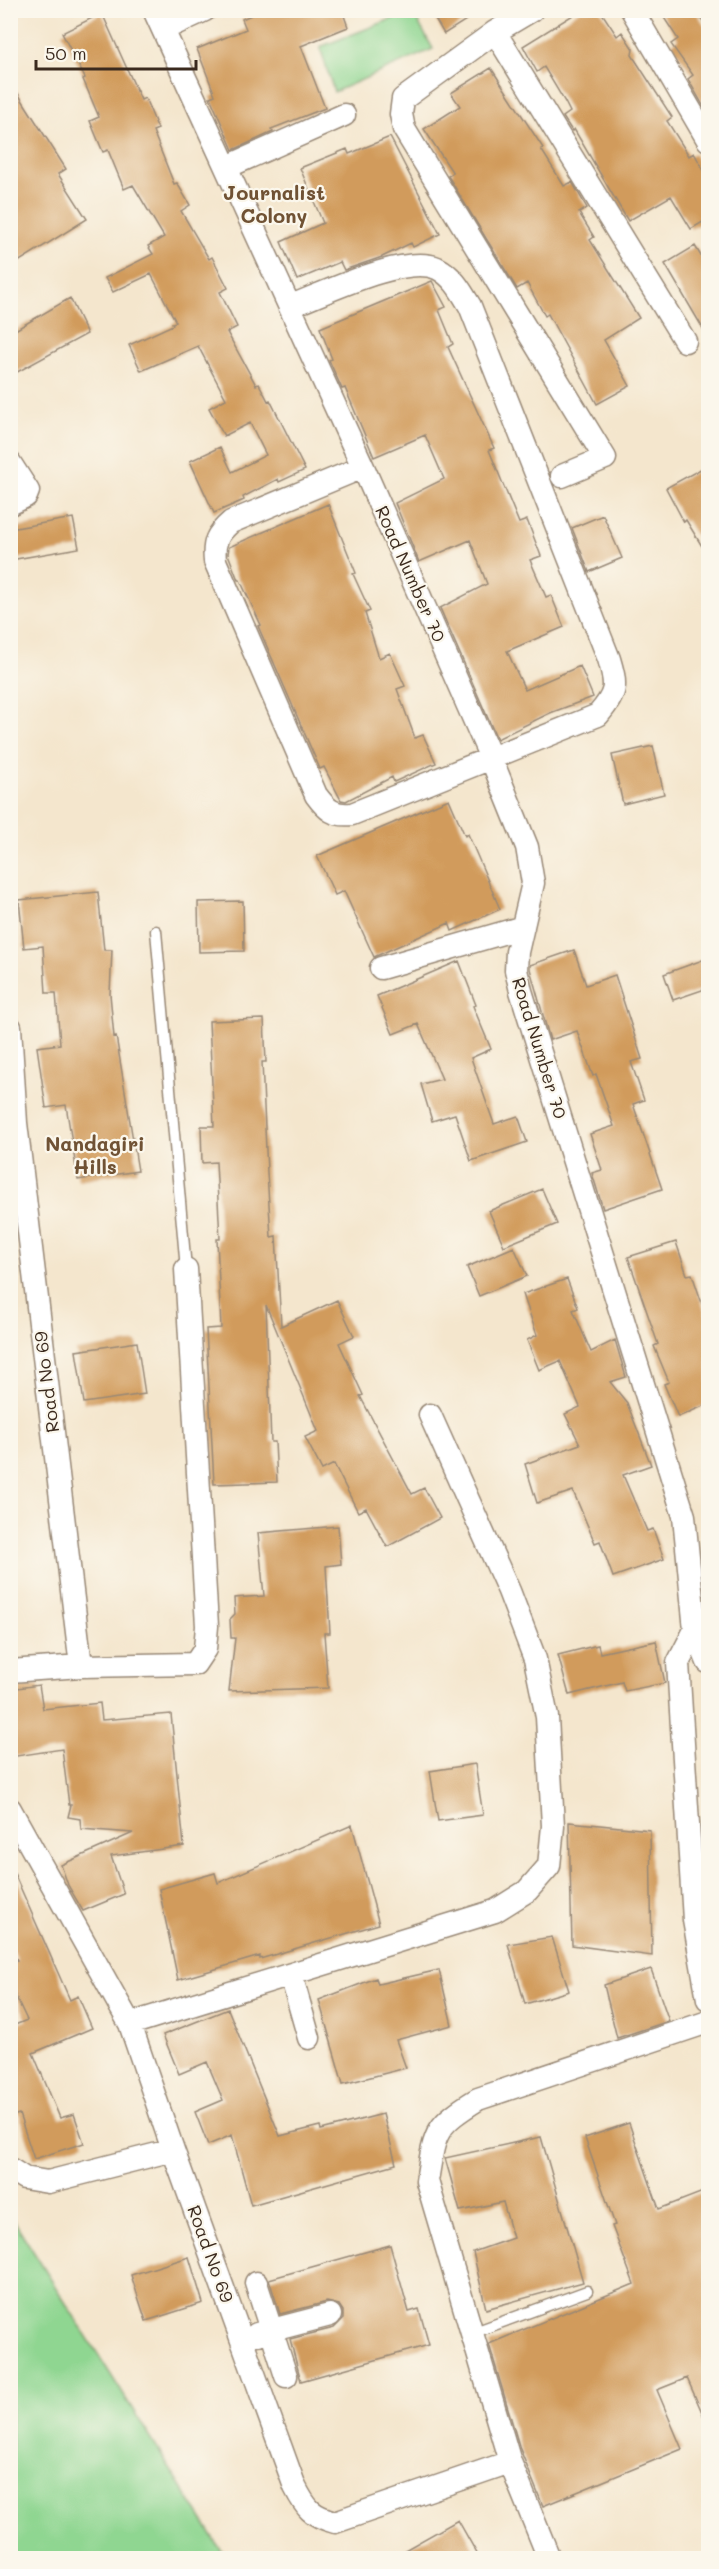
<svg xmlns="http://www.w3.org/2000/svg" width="719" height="2569" font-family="Mali,sans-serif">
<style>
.green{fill:#8fd691;stroke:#658058;stroke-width:1.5}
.building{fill:#d19b5c}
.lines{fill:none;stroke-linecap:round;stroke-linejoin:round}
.service-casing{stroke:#988876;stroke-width:13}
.minor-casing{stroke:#988876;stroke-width:25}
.service{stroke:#fff;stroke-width:10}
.minor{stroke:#fff;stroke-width:22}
.labels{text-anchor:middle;stroke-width:4.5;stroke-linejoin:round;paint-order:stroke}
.street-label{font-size:18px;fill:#3b2a1e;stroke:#fbf7ec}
.neighbourhood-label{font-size:20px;font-weight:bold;fill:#705234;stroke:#fbf7ec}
</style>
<rect width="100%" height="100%" fill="#fbf7ec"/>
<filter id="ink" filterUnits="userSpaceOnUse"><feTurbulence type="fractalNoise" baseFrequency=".0167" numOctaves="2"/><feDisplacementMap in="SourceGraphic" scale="12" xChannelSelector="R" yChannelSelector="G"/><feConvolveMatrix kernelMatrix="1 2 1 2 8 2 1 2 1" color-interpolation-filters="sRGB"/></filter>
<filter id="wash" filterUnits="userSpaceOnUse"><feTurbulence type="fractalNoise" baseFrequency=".008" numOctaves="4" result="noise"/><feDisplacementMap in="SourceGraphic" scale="24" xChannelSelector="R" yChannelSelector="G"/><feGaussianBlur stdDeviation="1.35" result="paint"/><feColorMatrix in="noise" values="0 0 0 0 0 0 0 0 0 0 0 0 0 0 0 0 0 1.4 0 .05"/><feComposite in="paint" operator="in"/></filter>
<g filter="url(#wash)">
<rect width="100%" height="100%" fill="#f4e6cd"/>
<path class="green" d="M 412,11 L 433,49 L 334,92 L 320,47 Z
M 11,2216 L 226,2558 L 227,2558 L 11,2558 Z"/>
<g id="blocks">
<path class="building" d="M 263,10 L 342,10 L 348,27 L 301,46 L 325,108 L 271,129 L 273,132 L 233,150 L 210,97 L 215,95 L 197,49 L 246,29 L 242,19 Z
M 430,10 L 482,10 L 444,34 Z
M 581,10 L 600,10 L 617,36 L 622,32 L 633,49 L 632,55 L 672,117 L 667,121 L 689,156 L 694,153 L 708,178 L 708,219 L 691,229 L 671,196 L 628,221 L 574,129 L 572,131 L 563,117 L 570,112 L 565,102 L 544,67 L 537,72 L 523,46 Z
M 659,10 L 695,10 L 708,30 L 708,114 L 688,79 L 693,75 L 671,44 L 678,39 Z
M 102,13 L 141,100 L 145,98 L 158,129 L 153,131 L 174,184 L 177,183 L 190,205 L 181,211 L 209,259 L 212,257 L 228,288 L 220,292 L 237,327 L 227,332 L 256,385 L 259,384 L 268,401 L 270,400 L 305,470 L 279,482 L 278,479 L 243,497 L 244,500 L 214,513 L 190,461 L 220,447 L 232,472 L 266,455 L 250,423 L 224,436 L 209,408 L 226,399 L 198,346 L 141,371 L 129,345 L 173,325 L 172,323 L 176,322 L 151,274 L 113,292 L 105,278 L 153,254 L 148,246 L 164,237 L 133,185 L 124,189 L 108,150 L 103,152 L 90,121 L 99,117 L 83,79 L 85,78 L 62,33 Z
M 491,68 L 543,148 L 541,149 L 564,186 L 572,182 L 587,208 L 579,213 L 594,237 L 590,240 L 639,318 L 604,340 L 630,386 L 597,404 L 548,314 L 545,316 L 527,283 L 517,289 L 448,176 L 453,173 L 424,129 L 460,106 L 451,93 Z
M 10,81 L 66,169 L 58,174 L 87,219 L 10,267 Z
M 390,137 L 440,234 L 413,247 L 411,243 L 382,257 L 344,270 L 340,262 L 297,280 L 281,242 L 323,223 L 300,168 L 347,149 L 349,154 Z
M 695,246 L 708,268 L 708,337 L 665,264 Z
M 432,281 L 446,307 L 439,310 L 453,344 L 448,347 L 494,448 L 489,450 L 519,523 L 527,520 L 541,556 L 530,560 L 546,597 L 551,595 L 564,627 L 507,651 L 525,690 L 580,666 L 593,697 L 550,713 L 497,739 L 440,608 L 487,584 L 470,540 L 419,562 L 395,503 L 444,479 L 425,435 L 374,457 L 345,388 L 342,389 L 329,360 L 332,359 L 320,328 Z
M 70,298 L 87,334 L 10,376 L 10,333 Z
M 708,465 L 708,556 L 686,520 L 684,522 L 666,488 Z
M 328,504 L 356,573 L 353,574 L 370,611 L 365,613 L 379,658 L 390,653 L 405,686 L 397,689 L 415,738 L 423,735 L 436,763 L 394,782 L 392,777 L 346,801 L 341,800 L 324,767 L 320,769 L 258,626 L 261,625 L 240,580 L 238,580 L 228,554 L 229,547 Z
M 603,515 L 622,558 L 589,572 L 572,528 Z
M 73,518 L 79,548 L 10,560 L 10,529 Z
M 653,746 L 664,794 L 623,804 L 612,755 Z
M 449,799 L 465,836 L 468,834 L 500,909 L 452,931 L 449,923 L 374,957 L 344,891 L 335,895 L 317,856 Z
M 98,892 L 104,950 L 112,950 L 110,994 L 114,1037 L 116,1036 L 138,1171 L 78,1180 L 66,1105 L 46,1108 L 37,1047 L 60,1044 L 56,993 L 46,993 L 43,946 L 24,948 L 19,900 Z
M 243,901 L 244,951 L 199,952 L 198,902 Z
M 574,950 L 586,985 L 615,975 L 642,1059 L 631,1062 L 644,1100 L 633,1104 L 662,1189 L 603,1209 L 592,1173 L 602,1170 L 590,1134 L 614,1126 L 596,1074 L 593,1076 L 577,1031 L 550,1040 L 530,969 L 530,965 Z
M 708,958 L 708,988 L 673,1000 L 664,974 Z
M 459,961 L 476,1005 L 473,1006 L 491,1049 L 471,1058 L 494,1124 L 518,1116 L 527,1142 L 471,1161 L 455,1114 L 432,1121 L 421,1084 L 442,1079 L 418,1024 L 393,1034 L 377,996 Z
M 264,1019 L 266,1062 L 262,1062 L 267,1172 L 271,1237 L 276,1236 L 281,1326 L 337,1300 L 354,1336 L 339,1343 L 363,1395 L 360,1396 L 412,1494 L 424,1488 L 440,1518 L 387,1547 L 366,1508 L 358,1512 L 334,1464 L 322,1470 L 305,1437 L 318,1431 L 266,1305 L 271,1442 L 275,1442 L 277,1482 L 214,1484 L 206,1329 L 221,1328 L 217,1239 L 220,1239 L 216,1162 L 202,1163 L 201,1126 L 214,1126 L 209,1021 Z
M 542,1189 L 557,1224 L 504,1246 L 489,1211 Z
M 676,1242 L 687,1275 L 692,1274 L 708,1321 L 708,1404 L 678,1417 L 664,1384 L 669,1382 L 654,1346 L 658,1344 L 628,1257 Z
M 514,1247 L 527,1276 L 479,1296 L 467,1267 Z
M 567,1279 L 578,1308 L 573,1310 L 591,1352 L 615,1340 L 626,1377 L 610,1382 L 627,1403 L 651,1465 L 623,1475 L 647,1531 L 653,1529 L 664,1559 L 613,1577 L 600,1541 L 595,1543 L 573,1491 L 537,1503 L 525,1464 L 580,1444 L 565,1414 L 580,1407 L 560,1361 L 539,1370 L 527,1340 L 537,1335 L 523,1294 Z
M 137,1342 L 145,1394 L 84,1403 L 76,1351 Z
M 338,1526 L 341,1564 L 326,1566 L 330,1633 L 324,1633 L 328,1688 L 229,1691 L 235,1638 L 231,1638 L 230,1619 L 235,1614 L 234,1598 L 264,1596 L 258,1533 Z
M 656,1641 L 665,1683 L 625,1691 L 622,1682 L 569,1695 L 558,1655 L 598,1645 L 600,1653 Z
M 39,1685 L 43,1709 L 100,1703 L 102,1720 L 171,1714 L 184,1846 L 111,1856 L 124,1894 L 83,1911 L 68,1885 L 61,1865 L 133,1833 L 81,1829 L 80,1819 L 68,1817 L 71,1805 L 69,1805 L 62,1749 L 10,1757 L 10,1689 Z
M 475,1764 L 483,1815 L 438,1821 L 430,1771 Z
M 569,1822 L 650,1830 L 652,1956 L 572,1945 Z
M 352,1825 L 379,1924 L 260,1959 L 260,1956 L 178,1980 L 159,1889 L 215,1873 L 218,1883 Z
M 10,1864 L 70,2000 L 78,1996 L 92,2028 L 33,2053 L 60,2118 L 74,2114 L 84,2143 L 34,2159 L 19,2114 L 10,2117 L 10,2027 L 27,2020 L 10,1984 L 10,1963 L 17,1960 L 10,1945 Z
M 552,1937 L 569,1991 L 525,2004 L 508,1944 Z
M 651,1969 L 669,2021 L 617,2038 L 604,1985 Z
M 439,1970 L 452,2025 L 396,2040 L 406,2068 L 343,2084 L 319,2000 L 376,1978 L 378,1984 Z
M 228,2009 L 280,2136 L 320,2126 L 321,2130 L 383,2114 L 396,2164 L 251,2205 L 232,2135 L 208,2145 L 195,2112 L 223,2100 L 207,2062 L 179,2074 L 163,2035 Z
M 629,2123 L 659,2209 L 708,2190 L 708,2426 L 687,2378 L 657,2390 L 682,2449 L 543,2506 L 520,2449 L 489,2344 L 634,2284 L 612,2226 L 615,2225 L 585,2138 Z
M 541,2137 L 583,2282 L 486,2309 L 473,2252 L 513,2238 L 503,2202 L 460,2211 L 445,2158 Z
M 390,2245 L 409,2312 L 419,2309 L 429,2345 L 301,2381 L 290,2339 L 334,2328 L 343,2319 L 343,2311 L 339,2305 L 327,2302 L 280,2314 L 269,2279 Z
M 189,2257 L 203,2303 L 146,2321 L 131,2275 Z
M 458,2520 L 480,2559 L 389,2559 Z"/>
</g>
</g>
<g filter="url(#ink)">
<use href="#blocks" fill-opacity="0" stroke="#988876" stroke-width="1.5"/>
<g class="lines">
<g class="service-casing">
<path id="service" d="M 156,931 L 186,1269
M 472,2333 L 587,2291"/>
</g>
<g class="minor-casing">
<path id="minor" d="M 154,10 L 363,467 L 491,758 L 527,847 L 533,883 L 517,952 L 516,970 L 521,991 L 684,1516 L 695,1630 L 678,1663 L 694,1920 L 708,1999
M 532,10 L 495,32 L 403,99 L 401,114 L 404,129 L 605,458 L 562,476
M 632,10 L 708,140
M 164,29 L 205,10
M 495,32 L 685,341
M 227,167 L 344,115
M 291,306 C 325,293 404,254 437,268 C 453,276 461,291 470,306 L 609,659 C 617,686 617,693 598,715 L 352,814 C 334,816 327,810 316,795 L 215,561 C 213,542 217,534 231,522 L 363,467
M 10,463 L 28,491 L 26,496 L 10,504
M 381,968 L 523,927
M 10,1027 L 16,1123 L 81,1666 L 10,1671
M 695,1630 L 708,1662
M 81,1666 L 195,1664 L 205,1649 L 207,1626 L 186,1269
M 10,1809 L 130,2024 L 173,2150 L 295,2487 C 306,2509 312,2516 335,2522 L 510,2462
M 291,1975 L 309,2038
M 130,2024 L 495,1911 L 527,1891 L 549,1866 L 553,1826 L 547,1717 L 535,1659 L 509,1591 L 430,1415
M 10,2169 L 24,2178 L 48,2182 L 173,2150
M 256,2283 L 286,2376
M 257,2334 L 330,2315
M 549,2558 L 510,2462 L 427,2181 C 435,2132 434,2126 478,2099 L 708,2022"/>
</g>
<use href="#service" class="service"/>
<use href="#minor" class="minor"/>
</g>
</g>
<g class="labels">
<g class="street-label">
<text transform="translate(410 574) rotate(66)" y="6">Road Number 70</text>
<text transform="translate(539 1048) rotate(73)" y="6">Road Number 70</text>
<text transform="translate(47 1382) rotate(-97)" y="6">Road No 69</text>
<text transform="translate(210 2254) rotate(70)" y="6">Road No 69</text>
</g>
<g class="neighbourhood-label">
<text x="274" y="200">Journalist<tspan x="274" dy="23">Colony</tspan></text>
<text x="95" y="1151">Nandagiri<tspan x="95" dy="23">Hills</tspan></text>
</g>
</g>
<rect width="719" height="2569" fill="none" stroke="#fbf7ec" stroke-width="36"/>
<path d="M36 60v9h160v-9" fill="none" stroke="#3b2a1e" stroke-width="3"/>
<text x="45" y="60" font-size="18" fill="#3b2a1e" stroke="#fbf7ec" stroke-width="4.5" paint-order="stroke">50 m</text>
</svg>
